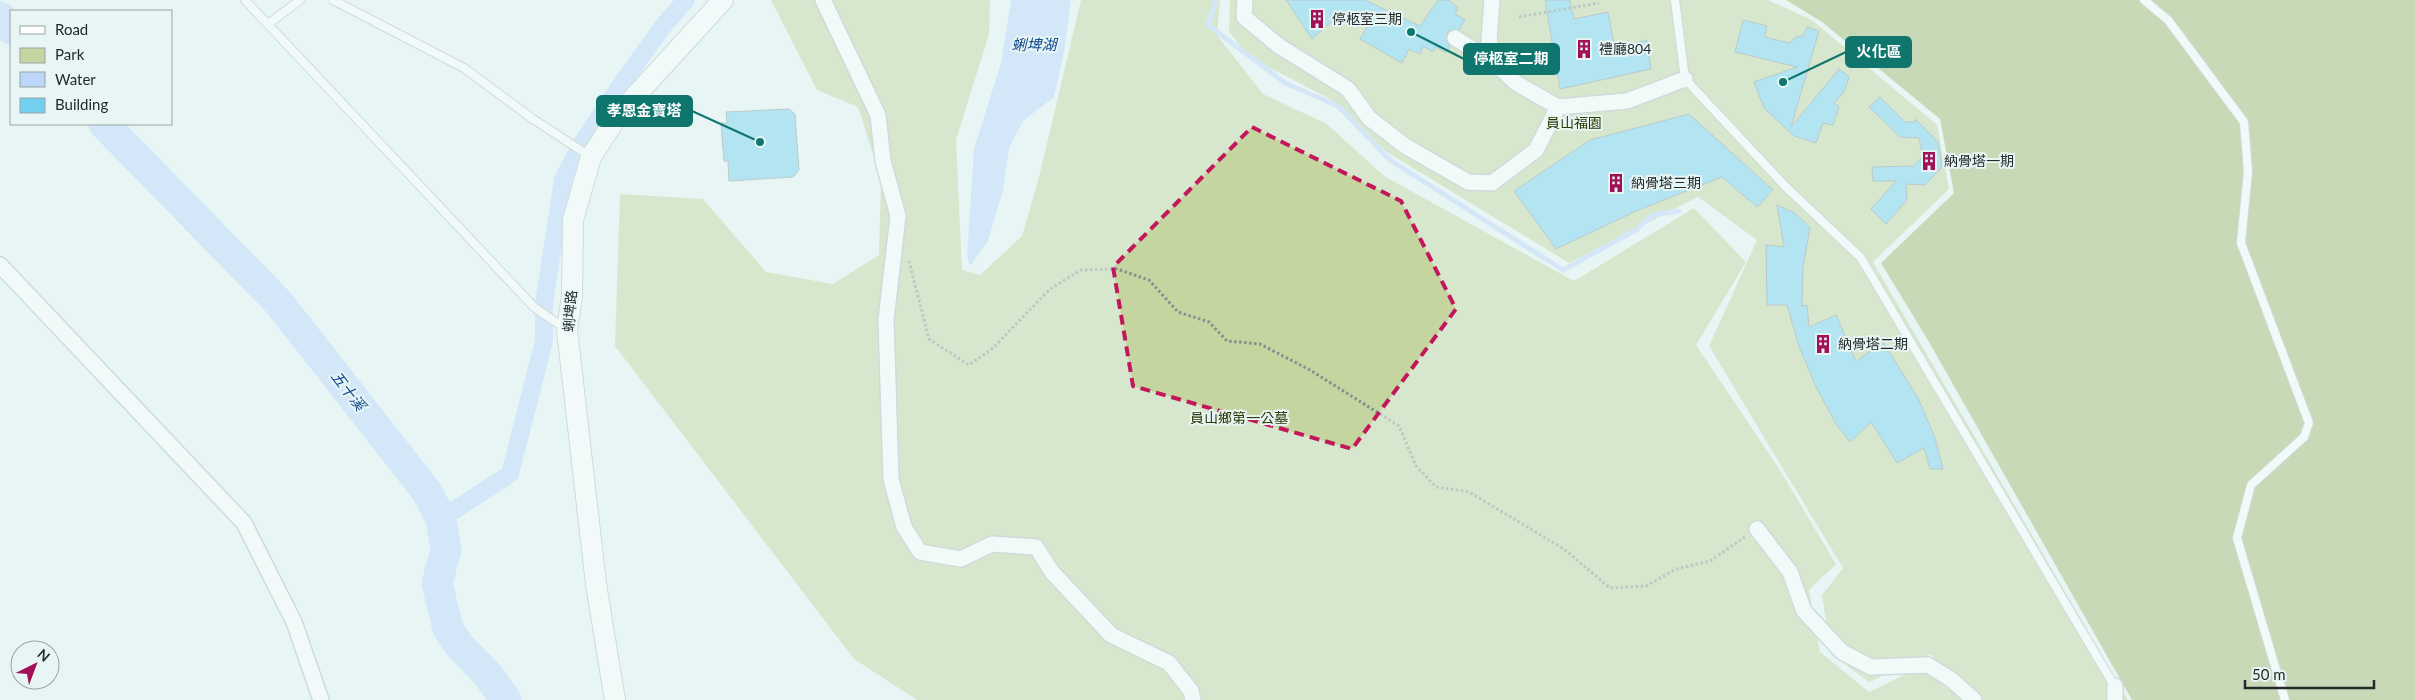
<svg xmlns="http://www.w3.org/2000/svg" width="2415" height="700" font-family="Lato,'Noto Sans TC',sans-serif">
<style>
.green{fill:#c4d59f}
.forest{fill:#a2b76e}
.water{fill:#bcd6fc}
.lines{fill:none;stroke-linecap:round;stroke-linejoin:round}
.stream{stroke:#bcd6fc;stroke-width:5}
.canal{stroke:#bcd6fc;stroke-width:18}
.river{stroke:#bcd6fc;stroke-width:31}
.building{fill:#72cff0;stroke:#869398}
.lane-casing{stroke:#adbcba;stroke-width:10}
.street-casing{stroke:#adbcba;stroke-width:18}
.secondary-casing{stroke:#adbcba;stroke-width:22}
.path{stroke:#85908f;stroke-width:3;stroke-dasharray:2.5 2.5;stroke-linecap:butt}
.lane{stroke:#fff;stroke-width:8}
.street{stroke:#fff;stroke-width:15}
.secondary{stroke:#fff;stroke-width:20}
.marked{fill:none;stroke:#c2185b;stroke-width:4;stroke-dasharray:10 6;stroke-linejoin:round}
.labels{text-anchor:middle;stroke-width:4;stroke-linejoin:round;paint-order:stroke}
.poi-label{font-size:14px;fill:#242a2a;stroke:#e7f6f4;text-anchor:start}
.park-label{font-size:14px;fill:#2c3800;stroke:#e7f6f4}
.street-label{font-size:14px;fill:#242a2a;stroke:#e7f6f4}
.water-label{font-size:15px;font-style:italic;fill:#10478e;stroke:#e7f6f4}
.leader{fill:none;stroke:#0f766e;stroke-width:2}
.callout-dot{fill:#0f766e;stroke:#e7f6f4;stroke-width:2}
.callout{fill:#0f766e;stroke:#0f766e;stroke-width:2}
.callout-label{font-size:15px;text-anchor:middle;font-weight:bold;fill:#fff}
</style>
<rect width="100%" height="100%" fill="#e7f6f4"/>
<path class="green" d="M 771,0 L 990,0 L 989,34 L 956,140 L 962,270 L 980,275 L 1022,236 L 1039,177 L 1081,0 L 1220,0 L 1217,35 L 1263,94 L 1327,124 L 1384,176 L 1574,281 L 1694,208 L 1746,262 L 1696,345 L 1778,467 L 1836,564 L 1809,590 L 1820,652 L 1869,692 L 1918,668 L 1964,700 L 917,700 L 854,659 L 615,346 L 620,194 L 703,199 L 766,272 L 833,284 L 879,255 L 881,179 L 858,107 L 817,90 Z
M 1230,0 L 1768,0 L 1812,20 L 1937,125 L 1949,189 L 1873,262 L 2128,700 L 1982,700 L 1930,654 L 1869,682 L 1831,654 L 1822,595 L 1843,568 L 1709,346 L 1757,240 L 1698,197 L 1569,263 L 1385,151 L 1328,98 L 1249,57 L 1229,32 Z"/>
<path class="forest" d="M 1786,0 L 2415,0 L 2415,700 L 2132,700 L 1929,342 L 1881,263 L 1954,193 L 1940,119 L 1822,22 Z"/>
<path class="water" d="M 1011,0 L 1071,0 L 1064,52 L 1054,97 L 1023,121 L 1009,148 L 1003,190 L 988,241 L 970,266 L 967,256 L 974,149 L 1001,63 Z"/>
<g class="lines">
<path class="stream" d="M 1216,0 L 1208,25 L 1285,83 L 1338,106 L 1390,160 L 1563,270 L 1636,230 L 1653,215 L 1679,211"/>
<path class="canal" d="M 441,519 L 510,474 L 544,341 L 544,304 L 563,179 L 584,140 L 622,83 L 664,25 L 686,0"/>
<path class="river" d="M 0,17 L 11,29
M 104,124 L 279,303 L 427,492 L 441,519 L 446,550 L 437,583 L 448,629 L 458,644 L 487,674 L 506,700"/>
</g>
<path class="building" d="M 1286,0 L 1365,0 L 1420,26 L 1438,0 L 1449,0 L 1458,8 L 1455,14 L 1465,20 L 1459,30 L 1451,30 L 1447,33 L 1447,42 L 1450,46 L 1446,53 L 1436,47 L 1433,52 L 1423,46 L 1420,54 L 1409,49 L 1402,63 L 1360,39 L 1367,27 L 1341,13 L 1312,39 Z
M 1545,0 L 1570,0 L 1574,19 L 1608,12 L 1615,49 L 1647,40 L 1651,69 L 1560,89 Z
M 1743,20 L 1767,26 L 1765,37 L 1789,43 L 1797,36 L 1802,37 L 1807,27 L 1819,31 L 1791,127 L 1839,69 L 1849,77 L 1844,92 L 1834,103 L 1839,107 L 1833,125 L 1823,123 L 1816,143 L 1794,136 L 1764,108 L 1754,82 L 1797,67 L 1735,52 Z
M 1880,97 L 1905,122 L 1915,122 L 1915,119 L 1938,142 L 1942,167 L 1925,185 L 1906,184 L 1907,200 L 1886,224 L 1871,209 L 1896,181 L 1873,181 L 1872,167 L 1914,166 L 1923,156 L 1919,138 L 1900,137 L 1869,107 Z
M 789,109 L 795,114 L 799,170 L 793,177 L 729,181 L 728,161 L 724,161 L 721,123 L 727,123 L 726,112 Z
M 1689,114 L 1773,190 L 1757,207 L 1722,177 L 1636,211 L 1556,249 L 1514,191 L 1590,140 Z
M 1777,205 L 1795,213 L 1810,227 L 1803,268 L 1802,306 L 1807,305 L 1809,327 L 1836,315 L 1856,361 L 1883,342 L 1918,398 L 1935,438 L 1943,469 L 1930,469 L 1924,448 L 1897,463 L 1871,422 L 1850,442 L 1836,424 L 1816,387 L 1799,346 L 1787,305 L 1767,305 L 1766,245 L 1784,247 Z"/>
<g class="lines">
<g class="lane-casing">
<path id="lane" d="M 245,0 L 535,308 L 566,329
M 333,0 L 464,68 L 533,119 L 591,157
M 1675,0 L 1685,79 L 1785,186 L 1861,258 L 2115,687
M 2144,0 L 2168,20 L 2244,122 L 2248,171 L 2241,243 L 2309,423 L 2304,437 L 2251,485 L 2237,538 L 2285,700
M 268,24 L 300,0"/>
</g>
<g class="street-casing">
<path id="street" d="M 823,0 L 878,115 L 883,161 L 898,216 L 886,320 L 891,479 L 904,527 L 920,552 L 961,559 L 992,544 L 1036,547 L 1052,572 L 1111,635 L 1169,663 L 1191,691 L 1193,700
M 1245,0 L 1244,17 L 1279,46 L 1348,89 L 1369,118 L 1405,146 L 1468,182 L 1492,183 L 1536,150 L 1558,107
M 1492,0 L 1489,41 L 1496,64 L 1516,83 L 1558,107 L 1627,101 L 1685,79
M 1455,38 L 1496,64
M 0,265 L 244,523 L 294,622 L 321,700
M 1757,529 L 1790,572 L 1804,611 L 1842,652 L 1871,667 L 1928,665 L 1952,680 L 1974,700
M 2115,686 L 2115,700"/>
</g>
<g class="secondary-casing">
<path id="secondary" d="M 615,700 L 596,584 L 567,330 L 572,296 L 573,220 L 591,157 L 618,115 L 723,0"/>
</g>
<path class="path" d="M 1519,17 L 1599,3
M 1524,58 L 1554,53
M 909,261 L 929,339 L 969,365 L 993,348 L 1050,289 L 1081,270 L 1117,269 L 1149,280 L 1178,312 L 1209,322 L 1227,341 L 1260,344 L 1310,370 L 1399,426 L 1416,466 L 1436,487 L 1469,492 L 1564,549 L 1610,588 L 1646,586 L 1676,569 L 1710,561 L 1745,537"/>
<use href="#lane" class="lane"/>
<use href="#street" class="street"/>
<use href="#secondary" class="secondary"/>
</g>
<path d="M0 0H2415V700H0ZM 1252,127 L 1401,201 L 1456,309 L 1352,449 L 1133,386 L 1113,267 Z" fill="#e7f6f4" fill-opacity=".55" fill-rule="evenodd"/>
<path class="marked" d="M 1252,127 L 1401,201 L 1456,309 L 1352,449 L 1133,386 L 1113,267 Z"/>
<defs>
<g id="building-bare" transform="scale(1.5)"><path d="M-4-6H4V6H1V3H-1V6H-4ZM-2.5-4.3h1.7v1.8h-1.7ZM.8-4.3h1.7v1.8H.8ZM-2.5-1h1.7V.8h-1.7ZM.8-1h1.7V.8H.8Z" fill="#a11158" stroke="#e7f6f4" stroke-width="2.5" paint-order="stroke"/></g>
</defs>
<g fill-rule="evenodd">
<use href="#building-bare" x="1317" y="19"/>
<use href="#building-bare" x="1584" y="49"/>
<use href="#building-bare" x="1929" y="161"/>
<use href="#building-bare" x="1616" y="183"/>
<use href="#building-bare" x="1823" y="344"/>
</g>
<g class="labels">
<g class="poi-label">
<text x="1332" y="24">停柩室三期</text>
<text x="1599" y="54">禮廳804</text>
<text x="1944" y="166">納骨塔一期</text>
<text x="1631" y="188">納骨塔三期</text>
<text x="1838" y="349">納骨塔二期</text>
</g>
<g class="park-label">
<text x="1574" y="128">員山福園</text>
<text x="1239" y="423">員山鄉第一公墓</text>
</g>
<g class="street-label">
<text transform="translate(570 311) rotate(-85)" y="5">蜊埤路</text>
</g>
<g class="water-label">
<text x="1034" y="50">蜊埤湖</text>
<text transform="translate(348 391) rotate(52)" y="5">五十溪</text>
</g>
</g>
<path class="leader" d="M1783 82L1846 52M1411 32L1464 59M760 142L692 111"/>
<g class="callout-dot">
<circle cx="1783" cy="82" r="5"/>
<circle cx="1411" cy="32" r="5"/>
<circle cx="760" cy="142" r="5"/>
</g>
<g class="callout">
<rect x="1846" y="37" width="65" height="30" rx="5"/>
<rect x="1464" y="44" width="95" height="30" rx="5"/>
<rect x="597" y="96" width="95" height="30" rx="5"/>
</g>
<g class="callout-label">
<text x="1879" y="57">火化區</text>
<text x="1511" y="64">停柩室二期</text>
<text x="644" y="116">孝恩金寶塔</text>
</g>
<rect x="10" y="10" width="162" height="115" fill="#e7f6f4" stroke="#99a4a3"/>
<rect x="20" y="26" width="25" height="8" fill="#ffffff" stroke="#99a4a3"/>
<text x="55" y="35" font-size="15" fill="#242a2a">Road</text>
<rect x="20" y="48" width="25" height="15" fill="#c4d59f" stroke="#99a4a3"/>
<text x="55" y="60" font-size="15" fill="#242a2a">Park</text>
<rect x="20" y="72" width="25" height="15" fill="#bcd6fc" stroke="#99a4a3"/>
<text x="55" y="85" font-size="15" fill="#242a2a">Water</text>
<rect x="20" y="98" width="25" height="15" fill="#72cff0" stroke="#99a4a3"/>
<text x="55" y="110" font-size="15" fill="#242a2a">Building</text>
<g transform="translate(35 665) rotate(42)"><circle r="24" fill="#e7f6f4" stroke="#99a4a3"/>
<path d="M0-4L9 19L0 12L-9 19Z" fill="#a11158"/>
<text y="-8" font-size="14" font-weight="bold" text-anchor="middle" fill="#242a2a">N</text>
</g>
<path d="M2245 680v8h129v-8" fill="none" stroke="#242a2a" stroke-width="2.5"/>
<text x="2252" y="680" font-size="15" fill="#242a2a" stroke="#e7f6f4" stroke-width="4" paint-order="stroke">50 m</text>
</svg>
